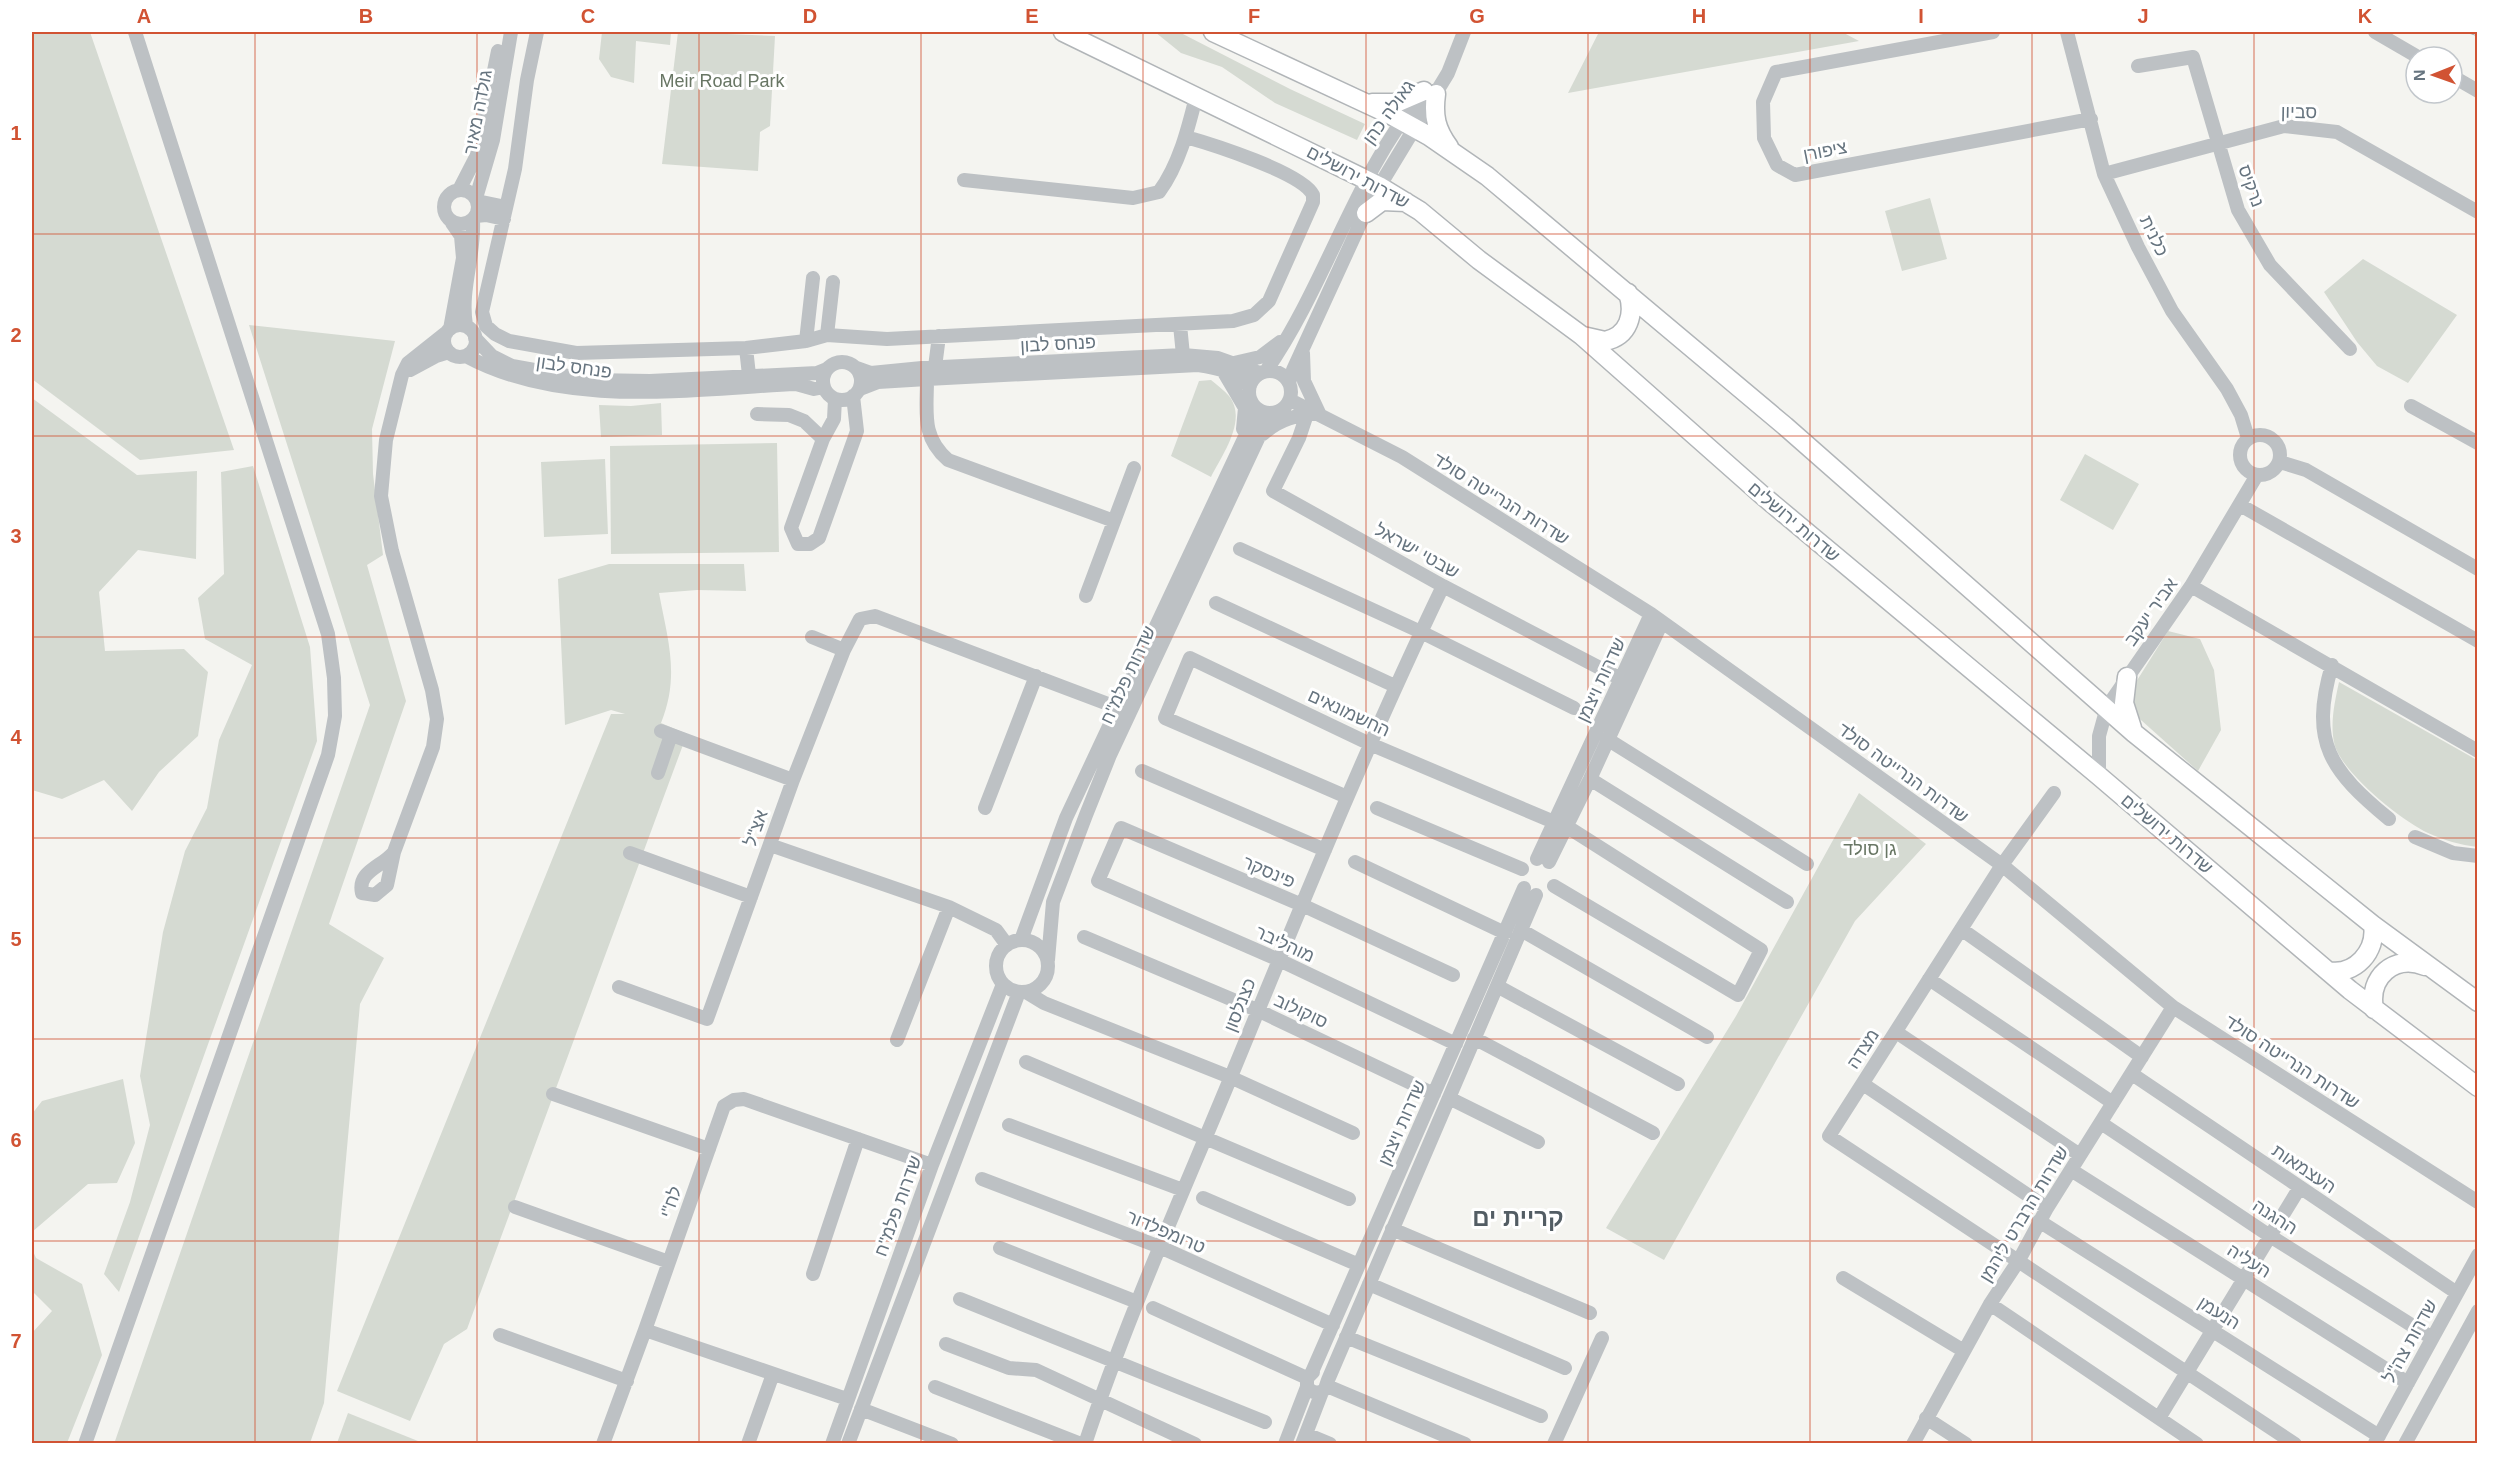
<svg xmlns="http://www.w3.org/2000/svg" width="2509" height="1475" font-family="Arial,'Noto Sans Hebrew',sans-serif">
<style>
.green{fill:#d5dad2}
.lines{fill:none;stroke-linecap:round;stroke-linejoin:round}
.major-casing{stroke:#b1b5b8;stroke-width:21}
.minor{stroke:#bdc1c4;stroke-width:14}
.major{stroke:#fff;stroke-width:18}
.rail-casing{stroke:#9fa5a9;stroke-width:5}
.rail{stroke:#fff;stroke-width:3;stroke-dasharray:9;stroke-linecap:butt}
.grid{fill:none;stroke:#d15333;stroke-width:1.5;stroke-opacity:0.55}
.labels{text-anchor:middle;stroke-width:6;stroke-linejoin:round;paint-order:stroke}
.park-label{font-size:18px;fill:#687664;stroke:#fff}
.street-label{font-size:18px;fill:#66747f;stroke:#fff}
.district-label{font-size:24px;font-weight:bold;fill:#535d64;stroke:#fff}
.neatline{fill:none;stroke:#d15333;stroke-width:2}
.grid-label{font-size:20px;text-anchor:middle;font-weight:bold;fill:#d15333}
</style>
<rect width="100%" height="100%" fill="#f4f4f0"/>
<path class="green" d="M 32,32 L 90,32 L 234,450 L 140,460 L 32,379 Z
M 602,32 L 671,32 L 670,45 L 636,41 L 634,83 L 611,77 L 599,59 Z
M 678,32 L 775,36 L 770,126 L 760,132 L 758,171 L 662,164 Z
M 1155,32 L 1179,32 L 1290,89 L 1365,124 L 1357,140 L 1275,103 L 1222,67 L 1181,53 Z
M 1599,32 L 1842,32 L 1859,41 L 1568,93 Z
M 1930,198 L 1947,259 L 1902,271 L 1885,211 Z
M 2363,259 L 2457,315 L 2408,383 L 2377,366 L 2357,342 L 2324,292 Z
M 249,325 L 395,341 L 372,429 L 373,474 L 383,555 L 367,565 L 406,701 L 329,924 L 384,958 L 360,1004 L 324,1403 L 310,1443 L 114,1444 L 370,705 Z
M 1211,380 C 1217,385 1224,390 1229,396 C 1248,420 1222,455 1211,477 L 1171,456 L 1199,381 Z
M 32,398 L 137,475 L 197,471 L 196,559 L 138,550 L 99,592 L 105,651 L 184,649 L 208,672 L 198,736 L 159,772 L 132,811 L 104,780 L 62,799 L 32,790 Z
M 661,403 L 662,435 L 601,437 L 599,405 L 631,406 Z
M 777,443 L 779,552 L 611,554 L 610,446 Z
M 2085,454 L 2139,484 L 2113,530 L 2060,500 Z
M 605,459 L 608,534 L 544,537 L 541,462 Z
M 253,466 L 310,647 L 317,741 L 119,1292 L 104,1274 L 130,1202 L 150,1125 L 140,1076 L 163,932 L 185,851 L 207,808 L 219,740 L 252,665 L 205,639 L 198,598 L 224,574 L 221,472 Z
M 609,564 L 744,564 L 746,591 L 697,590 L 659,593 C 668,641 680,676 661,723 L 687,734 L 467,1329 L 444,1344 L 410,1421 L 337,1391 L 611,714 L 625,714 L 611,710 L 565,725 L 558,579 Z
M 2168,631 L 2200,639 L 2214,670 L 2221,730 L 2198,771 L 2132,712 L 2131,690 Z
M 2339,682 L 2477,760 L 2477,847 C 2461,845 2443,840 2428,833 C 2402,821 2339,771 2334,742 C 2330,722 2335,701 2339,682 Z
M 1859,793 L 1926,844 L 1855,921 L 1664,1260 L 1606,1228 L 1736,1016 Z
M 123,1079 L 135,1143 L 117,1183 L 88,1184 L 32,1232 L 32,1114 L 42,1101 Z
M 32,1249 L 36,1258 L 82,1284 L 102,1355 L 67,1443 L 32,1443 L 32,1333 L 52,1311 L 32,1291 Z
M 348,1413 L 423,1443 L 337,1443 Z"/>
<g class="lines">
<g class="major-casing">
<path id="major" d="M 1063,32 L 1379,186 L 1420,211 L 1479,260 L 1581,335 L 1762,495 L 2099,776 L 2350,990 L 2478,1087
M 1213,32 L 1391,115 L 1429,136 L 1487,176 L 1785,426 L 2134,733 L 2373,925 L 2478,1002
M 1436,94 C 1433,116 1436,129 1449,147
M 1372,103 L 1396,103 L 1424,91
M 1366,213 L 1382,201 L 1406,202
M 1583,336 L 1605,341 C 1629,336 1635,314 1628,293
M 2127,677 L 2124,703 L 2132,728
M 2328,971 C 2355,976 2377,951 2373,925
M 2374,1009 C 2368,977 2394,954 2425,966"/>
</g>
<path class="minor" d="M 537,32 L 527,80 L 515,169 L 482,312 L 486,326 L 495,334 L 509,341 L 576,353 L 746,348 L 806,341 L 827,335 L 887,339 L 1233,321 L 1254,315 L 1269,301 L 1313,202 L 1313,195 C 1303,173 1211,144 1186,137
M 1993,32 L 1776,72 L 1763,102 L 1764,138 L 1777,165 L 1795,175 L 2091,119
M 2067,32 L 2104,174 L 2138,247 L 2172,311 L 2227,389 L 2241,415 L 2248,438
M 2375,32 L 2418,57
M 2138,66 L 2193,57 L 2238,210 L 2270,265 L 2350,349
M 2452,76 L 2478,91
M 2104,174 L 2284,126 L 2337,132 L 2478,212
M 964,180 L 1133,198 L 1159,192 C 1179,165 1188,129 1196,97
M444 207a17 17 0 1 1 34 0a17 17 0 1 1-34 0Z
M 459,190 L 477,155 L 498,51
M 476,198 L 493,140 L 511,32
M 477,201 L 506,207
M 476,216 L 486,215 L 504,219
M 1180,325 L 1183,355
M444 341a16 16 0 1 1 32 0a16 16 0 1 1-32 0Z
M 450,329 L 463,258 L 461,236 L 452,223
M 470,329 L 466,325 C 460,290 475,256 473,220
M 827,335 L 833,282
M 475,338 L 492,356 L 512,366 L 590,380 L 650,381 L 817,373 L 827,369
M 806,341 L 813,278
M 746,348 L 749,375
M 466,356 C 564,409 690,389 796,384 L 814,389 L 824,387
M823 381a19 19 0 1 1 38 0a19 19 0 1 1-38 0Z
M 1234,363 L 1260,357 L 1280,342
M 935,367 L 939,336
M 857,368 L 871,373 L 922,368 L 1183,355 L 1218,358 L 1260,373
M 1222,369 L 1245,408 L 1243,429
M 410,370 L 436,356 L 449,352
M1249 392a21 21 0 1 1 42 0a21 21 0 1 1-42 0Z
M 1266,371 C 1327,283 1354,176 1423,93
M 927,379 C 927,412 921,437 948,460 L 1114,521
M 1289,383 L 1293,370 L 1371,200 L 1448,73 L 1464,32
M 860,389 L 878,382 L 927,379 L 1198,365 C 1219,368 1234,372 1250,386
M 835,399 L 834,419 L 823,439 L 791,528 L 798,544 L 810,544 L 819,538 L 857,431 L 853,396
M 1290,400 L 1402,457 L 1651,614 L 2002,865 L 2173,1007 L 2478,1202
M 2411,406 L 2478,443
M 757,414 L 789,415 L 804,421 L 823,439
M 1307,414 L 1299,438 L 1273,491 L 1443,586 L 1621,679
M 1263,434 C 1279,419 1297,415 1319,413 L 1304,381 L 1303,353
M2240 455a20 20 0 1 1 40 0a20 20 0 1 1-40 0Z
M 2280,462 L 2306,470 L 2478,569
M 2240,505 L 2478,641
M 1240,549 L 1421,632 L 1574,708
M 2191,586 L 2478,751
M 1086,596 L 1134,468
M 1216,603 L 1395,686
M 812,637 L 844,650
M 2332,665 C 2309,743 2331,771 2389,819
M 661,731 L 793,780
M 1607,739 L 1807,864
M 1142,771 L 1325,850
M 658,773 L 671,735
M 2099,776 L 2099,736 L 2107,707 L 2191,586 L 2257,475
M 1590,779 L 1787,902
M 2054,793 L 2002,865 L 1829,1136 L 2295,1444
M 1347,797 L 1165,718 L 1190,658 L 1370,744 L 1554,822
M 985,808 L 1036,676
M 1377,808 L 1522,869
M 2415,837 L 2453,853 L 2478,856
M 770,845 L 949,907 L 996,930 L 1007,945
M 394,852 C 382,867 357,871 362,893 L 375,895 L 387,885 L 394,852 L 433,747 L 437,719 L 432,690 L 392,551 L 381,496 L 386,440 L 402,375 L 408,363 L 447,332
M 630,853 L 751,897
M 1537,859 L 1651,614
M 1355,862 L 1505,933
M 1549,862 L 1590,779 L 1662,622
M 1554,886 L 1738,995 L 1761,950 L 1566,826
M 1961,929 L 2142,1057
M 1521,930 L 1707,1037
M 1084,937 L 1257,1010 L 1434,1094
M 1021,940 L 1066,818 L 1258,409
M996 966a26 26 0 1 1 52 0a26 26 0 1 1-52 0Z
M 1048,960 L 1053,902 L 1086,815 L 1110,755 L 1270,413
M 1453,975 L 1302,905 L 1121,828 L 1098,881 L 1279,960 L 1456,1044
M 1929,979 L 2113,1103
M 1497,986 L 1678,1084
M 619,987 L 707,1019 L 793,780 L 844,650 L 860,619 L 875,616 L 1116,707
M 1026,992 L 1044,1003 L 1230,1077 L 1353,1133
M 1896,1032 L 2080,1155
M 1474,1038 L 1653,1133
M 897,1040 L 949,907
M 1026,1062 L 1349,1199
M 2132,1074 L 2457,1293
M 1863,1084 L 2047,1208
M 553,1094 L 709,1149
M 1449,1098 L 1538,1142
M 2101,1123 L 2270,1236 L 2432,1338
M 1009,1125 L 1183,1190
M 2071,1170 L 2408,1383
M 982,1179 L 1160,1247 L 1333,1325
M 1203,1198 L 1359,1265
M 515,1207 L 669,1262
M 2039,1221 L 2379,1436
M 1392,1229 L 1590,1313
M 1000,1248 L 1137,1302
M 813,1274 L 858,1139
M 1843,1278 L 1964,1351
M 1369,1284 L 1565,1368
M 960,1299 L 1265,1422
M 1990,1304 L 2197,1444
M 1153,1308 L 1307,1378
M 645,1330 L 847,1399
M 500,1335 L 627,1381
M 1346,1337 L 1541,1416
M 946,1344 L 1009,1368 L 1036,1370 L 1195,1444
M 1312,1372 L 1524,888
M 1328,1380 L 1536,895
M 1327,1386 L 1465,1444
M 935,1387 L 1081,1444
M 1307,1387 C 1312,1393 1319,1395 1325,1389 L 1328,1380
M 861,1409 L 952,1444
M 1926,1418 L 1966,1444
M 2159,1418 L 2300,1187
M 1306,1434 L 1330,1444
M 2375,1443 L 2478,1255
M 85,1444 L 328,755 L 335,716 L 334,678 L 328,634 L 135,32
M 603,1444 L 645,1330 L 724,1106 L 734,1100 L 744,1099 L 932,1165
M 748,1444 L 773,1374
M 832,1444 L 932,1165 L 1003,984
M 848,1444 L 1019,992
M 1085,1444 C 1126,1320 1180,1200 1230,1079 C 1298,914 1365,748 1443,586
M 1285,1444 L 1307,1387 L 1307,1378 L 1313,1372
M 1302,1444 L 1322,1392
M 1554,1444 L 1602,1338
M 1913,1444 L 1990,1304 L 2019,1260 L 2047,1208 L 2173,1007
M 2405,1444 L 2478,1311"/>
<use href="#major" class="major"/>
<g class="rail-casing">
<path id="rail" d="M 2472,32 L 2478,34"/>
</g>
<use href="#rail" class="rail"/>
</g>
<path class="grid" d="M 255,32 L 255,1444M 477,32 L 477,1444M 699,32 L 699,1444M 921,32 L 921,1444M 1143,32 L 1143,1444M 1366,32 L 1366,1444M 1588,32 L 1588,1444M 1810,32 L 1810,1444M 2032,32 L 2032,1444M 2254,32 L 2254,1444M 32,234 L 2478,234M 32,436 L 2478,436M 32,637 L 2478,637M 32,838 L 2478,838M 32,1039 L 2478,1039M 32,1241 L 2478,1241"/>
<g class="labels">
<g class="park-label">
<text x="722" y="87">Meir Road Park</text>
<text x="1870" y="855">גן סולד</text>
</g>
<g class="street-label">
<text transform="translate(478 112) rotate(-79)" y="6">גולדה מאיר</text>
<text transform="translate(1389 112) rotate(-54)" y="6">גאולה כהן</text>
<text transform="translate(2299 112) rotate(1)" y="6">סביון</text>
<text transform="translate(1825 151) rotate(-11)" y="6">ציפורן</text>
<text transform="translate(1358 177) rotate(28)" y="6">שדרות ירושלים</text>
<text transform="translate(2251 186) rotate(70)" y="6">נרקיס</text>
<text transform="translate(2154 236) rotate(64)" y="6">כלנית</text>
<text transform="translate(1058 344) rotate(-3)" y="6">פנחס לבון</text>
<text transform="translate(574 367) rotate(8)" y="6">פנחס לבון</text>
<text transform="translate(1501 499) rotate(32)" y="6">שדרות הנרייטה סולד</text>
<text transform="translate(1794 522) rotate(40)" y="6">שדרות ירושלים</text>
<text transform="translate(1417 551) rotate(29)" y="6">שבטי ישראל</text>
<text transform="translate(2151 612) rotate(-55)" y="6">אביר יעקב</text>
<text transform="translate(1128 675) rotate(-65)" y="6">שדרות פלמ"ח</text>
<text transform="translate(1601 680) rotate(-65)" y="6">שדרות ויצמן</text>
<text transform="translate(1349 713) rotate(25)" y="6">החשמונאים</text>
<text transform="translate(1903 773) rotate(36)" y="6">שדרות הנרייטה סולד</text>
<text transform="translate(756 828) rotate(-70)" y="6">אצ"ל</text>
<text transform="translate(2167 834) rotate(40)" y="6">שדרות ירושלים</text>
<text transform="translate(1269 872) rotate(23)" y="6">פינסקר</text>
<text transform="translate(1285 944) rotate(25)" y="6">מוהליבר</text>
<text transform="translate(1240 1005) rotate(-68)" y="6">כצנלסון</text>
<text transform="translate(1301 1011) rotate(25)" y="6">סוקולוב</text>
<text transform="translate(1863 1049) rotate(-57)" y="6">מצדה</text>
<text transform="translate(2292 1062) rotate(33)" y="6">שדרות הנרייטה סולד</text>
<text transform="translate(1402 1123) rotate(-66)" y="6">שדרות ויצמן</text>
<text transform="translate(2304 1169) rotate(34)" y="6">העצמאות</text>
<text transform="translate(671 1202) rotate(-70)" y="6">לח"י</text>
<text transform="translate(898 1206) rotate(-70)" y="6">שדרות פלמ"ח</text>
<text transform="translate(2024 1214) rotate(-59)" y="6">שדרות הרברט ליהמן</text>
<text transform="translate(2275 1217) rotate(33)" y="6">ההגנה</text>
<text transform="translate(1166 1232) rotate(23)" y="6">טרומפלדור</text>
<text transform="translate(2249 1261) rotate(32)" y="6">העליה</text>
<text transform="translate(2219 1313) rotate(32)" y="6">הנעמן</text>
<text transform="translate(2410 1341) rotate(-61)" y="6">שדרות צה"ל</text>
</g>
<g class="district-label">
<text x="1518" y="1226">קריית ים</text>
</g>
</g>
<rect width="2509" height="1475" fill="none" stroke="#ffffff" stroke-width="66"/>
<g transform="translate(2434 75) rotate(269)"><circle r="28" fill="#ffffff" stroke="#c2c7cc" stroke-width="1.5"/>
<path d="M0-4.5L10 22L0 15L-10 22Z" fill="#d15333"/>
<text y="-9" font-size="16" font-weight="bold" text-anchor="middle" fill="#66747f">N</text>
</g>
<rect x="33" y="33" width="2443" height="1409" class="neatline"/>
<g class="grid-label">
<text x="144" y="23">A</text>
<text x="366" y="23">B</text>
<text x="588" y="23">C</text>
<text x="810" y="23">D</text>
<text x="1032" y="23">E</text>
<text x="1254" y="23">F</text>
<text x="1477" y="23">G</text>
<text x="1699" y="23">H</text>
<text x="1921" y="23">I</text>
<text x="2143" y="23">J</text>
<text x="2365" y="23">K</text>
<text x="16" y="140">1</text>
<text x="16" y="342">2</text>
<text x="16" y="543">3</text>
<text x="16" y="744">4</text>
<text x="16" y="946">5</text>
<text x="16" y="1147">6</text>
<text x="16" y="1348">7</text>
</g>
</svg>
